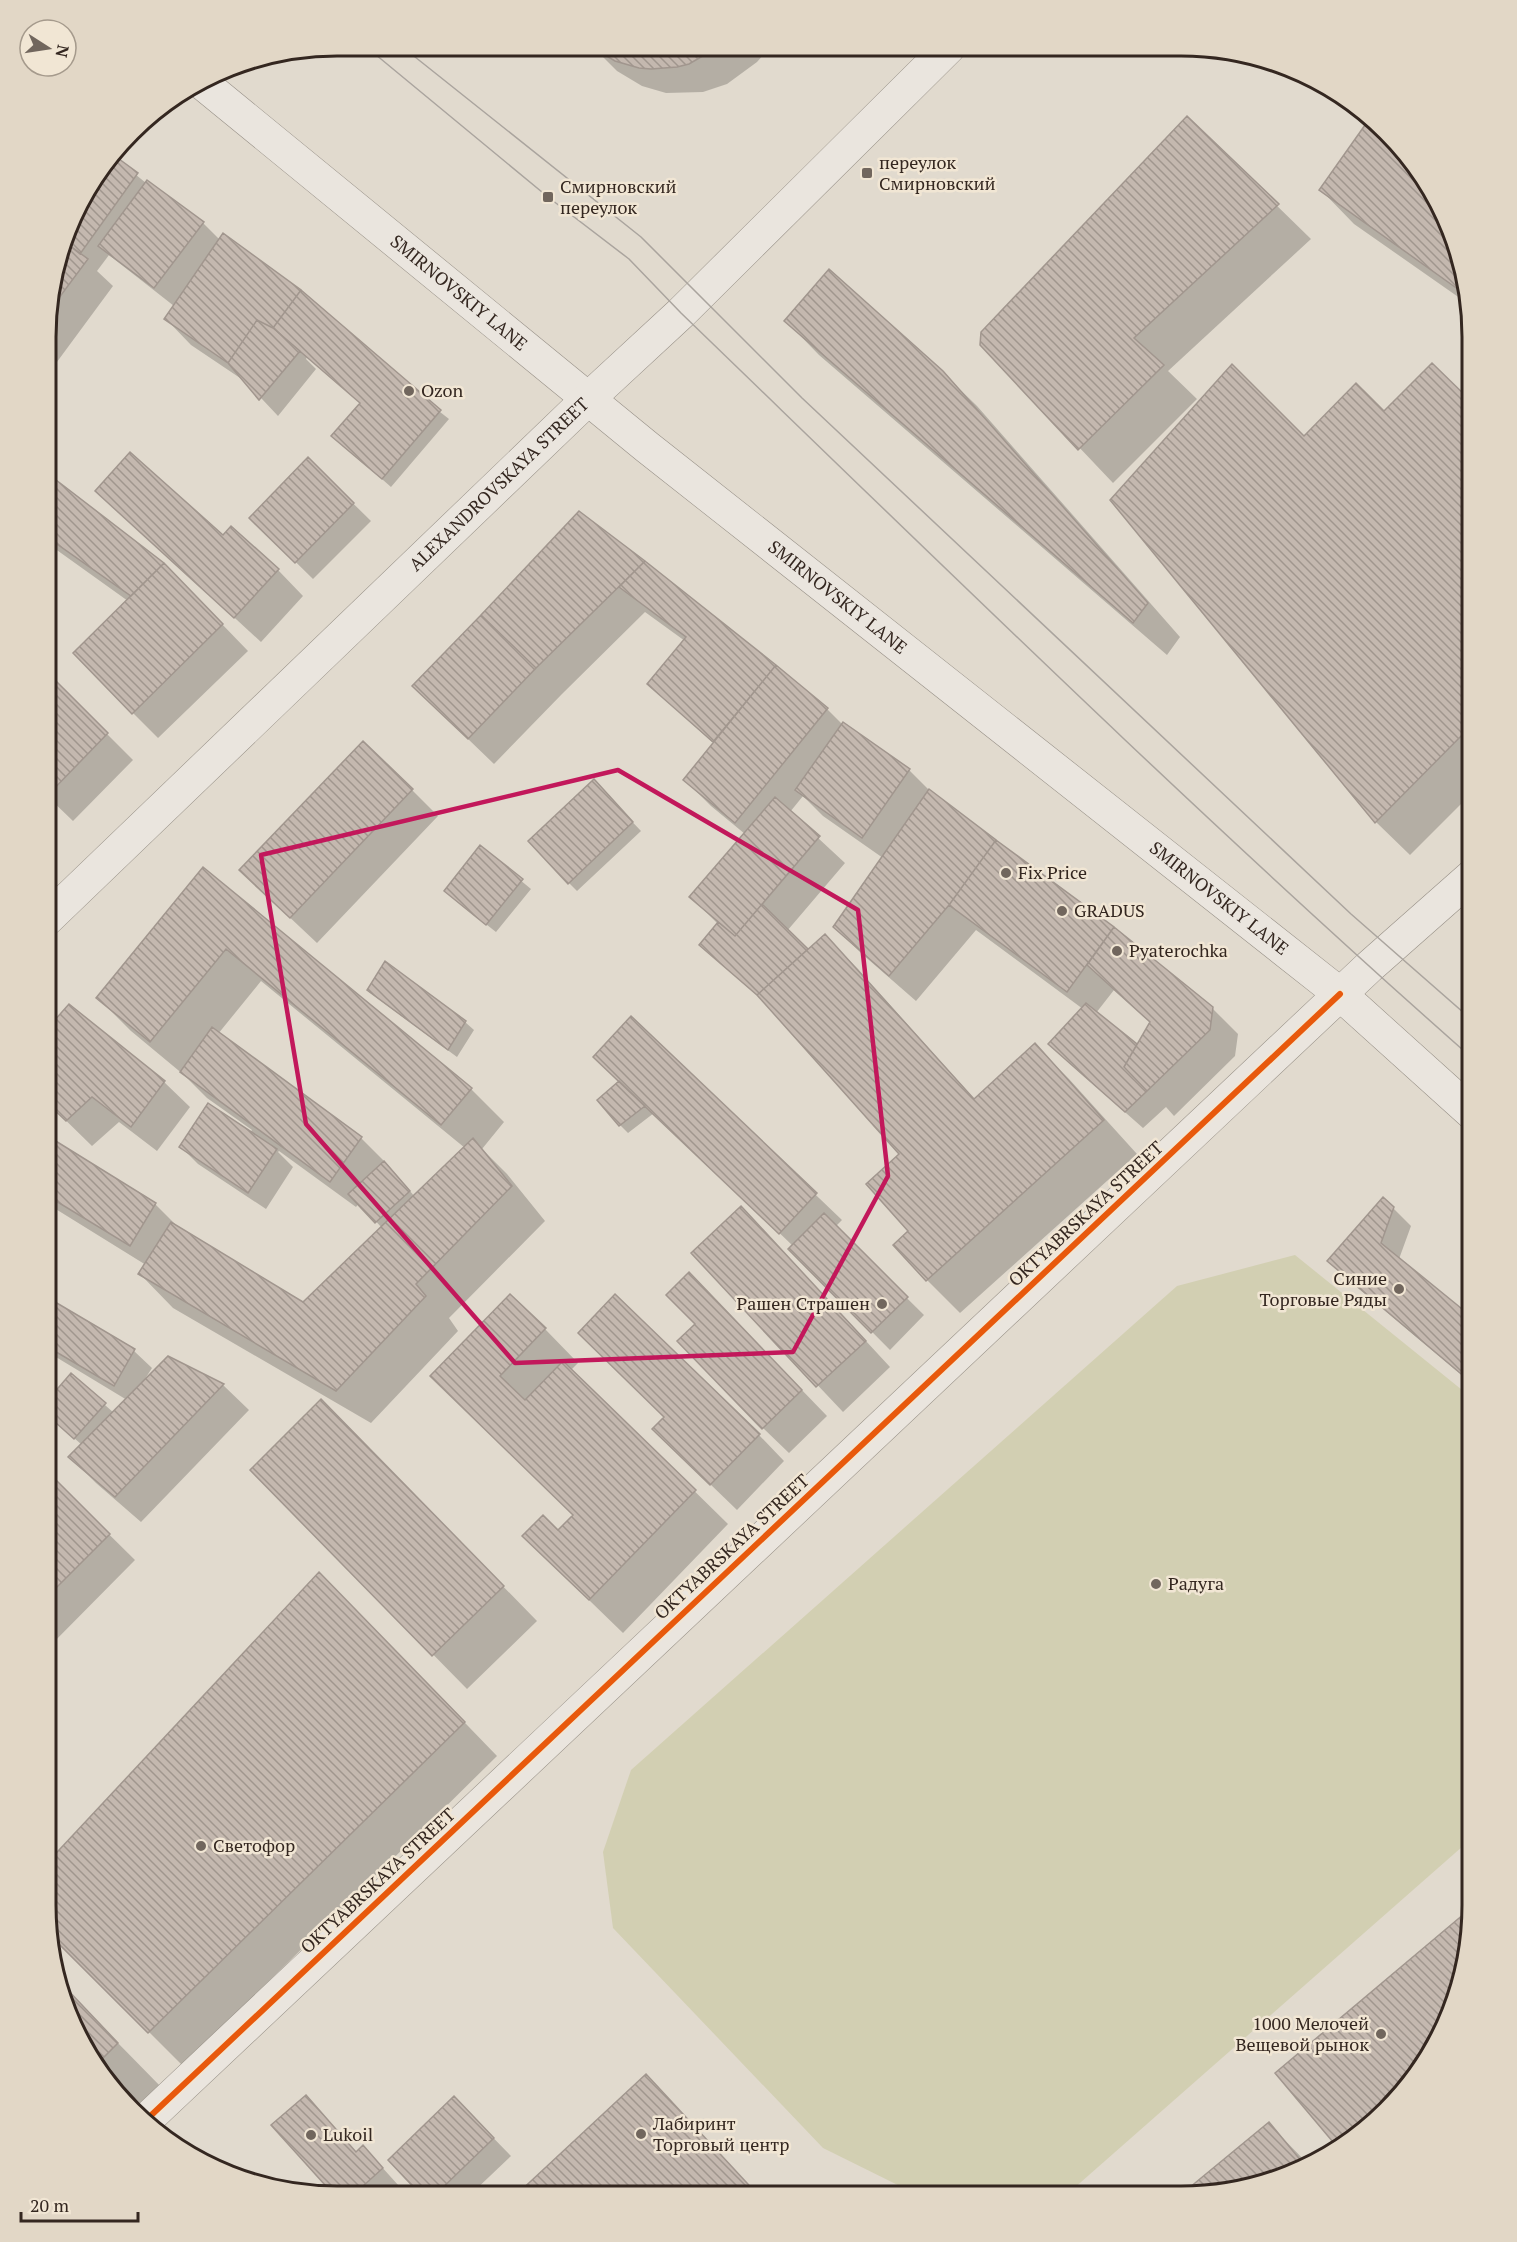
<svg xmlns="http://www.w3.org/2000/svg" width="1517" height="2242" font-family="'PT Serif',serif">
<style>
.green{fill:#d2cfb2}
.shadow{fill:#0003;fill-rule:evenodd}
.building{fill:url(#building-back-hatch);stroke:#a1968e;stroke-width:1.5}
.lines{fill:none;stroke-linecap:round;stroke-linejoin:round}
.secondary-casing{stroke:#968f86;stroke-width:34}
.secondary{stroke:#eae5de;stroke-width:33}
.tram{stroke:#aaa49e;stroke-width:1.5}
.cycleway-casing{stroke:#f1e6d4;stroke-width:10}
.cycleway{stroke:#e8590c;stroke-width:6}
.marked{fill:none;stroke:#c2185b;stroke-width:4.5;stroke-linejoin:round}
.poi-dot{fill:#71665d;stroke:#f1e6d4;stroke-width:2}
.labels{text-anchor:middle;stroke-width:5;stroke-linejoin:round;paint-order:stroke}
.poi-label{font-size:18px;fill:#342720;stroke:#f1e6d4;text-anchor:start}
.street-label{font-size:18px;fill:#342720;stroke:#f1e6d4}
.rim{fill:none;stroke:#342720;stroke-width:3}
</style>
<defs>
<pattern id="building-back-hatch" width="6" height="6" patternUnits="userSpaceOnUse" patternTransform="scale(1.5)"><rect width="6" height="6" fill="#c4b8af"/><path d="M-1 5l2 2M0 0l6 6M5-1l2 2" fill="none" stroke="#a0968e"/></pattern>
</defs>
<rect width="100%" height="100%" fill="#e1dace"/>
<path class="green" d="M 1295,1255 L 1472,1398 L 1471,1839 L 1064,2197 L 920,2196 L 823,2148 L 613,1928 L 603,1852 L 631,1770 L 1177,1286 Z"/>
<path class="shadow" d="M 592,46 L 757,46 L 764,54 L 757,62 L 727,84 L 703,92 L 666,93 L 642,86 L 617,71 Z
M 1202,47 L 1215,48 L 1209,54 Z
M 1187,118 L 1311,239 L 1168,371 L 1197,399 L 1113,483 L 982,345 Z
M 1370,120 L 1412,159 L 1442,208 L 1464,301 L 1354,224 L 1321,190 Z
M 114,157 L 146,183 L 203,223 L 220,240 L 449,419 L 391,487 L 342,444 L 361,403 L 307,357 L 306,359 L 316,369 L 278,416 L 246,382 L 191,345 L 166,319 L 174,306 L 109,255 L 97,271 L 113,286 L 54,366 L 47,362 L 47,299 L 75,207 Z
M 786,321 L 942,372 L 977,406 L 1180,637 L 1167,655 L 819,355 Z
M 1472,404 L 1472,793 L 1410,855 L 1376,822 L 1304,438 L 1384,413 Z
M 308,459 L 371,521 L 313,579 L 251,518 Z
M 47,475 L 190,591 L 248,651 L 158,738 L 133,713 L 128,601 L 47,543 Z
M 97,491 L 223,537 L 278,570 L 303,596 L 261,642 Z
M 579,513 L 644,562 L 827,709 L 843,725 L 909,770 L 935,796 L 1113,929 L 1212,1008 L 1238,1034 L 1235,1056 L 1174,1116 L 1166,1107 L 1143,1128 L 1067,1061 L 1083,1009 L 976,930 L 916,1001 L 861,953 L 835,927 L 883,858 L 823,816 L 803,796 L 790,812 L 845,863 L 787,931 L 808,951 L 825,936 L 858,969 L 975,1100 L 1035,1045 L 1069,1079 L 1137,1154 L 960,1313 L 927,1280 L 911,1231 L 902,1154 L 762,1000 L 710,953 L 718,924 L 691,897 L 745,834 L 711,806 L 685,780 L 714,744 L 649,684 L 685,641 L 645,612 L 562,694 L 494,764 L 440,712 ZM 1114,990 L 1151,1023 L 1137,1047 L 1096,1013 Z
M 47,674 L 133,760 L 73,821 L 47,796 Z
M 412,790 L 438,816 L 317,943 L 267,896 Z
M 602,790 L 641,831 L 577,891 L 569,883 Z
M 47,810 L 56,819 L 47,828 Z
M 480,847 L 531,889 L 496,932 L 454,899 Z
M 203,869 L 471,1089 L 504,1122 L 482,1149 L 507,1174 L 545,1221 L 449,1318 L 458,1331 L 371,1423 L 173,1308 L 140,1274 L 146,1265 L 46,1203 L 46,1137 L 155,1204 L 181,1230 L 303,1304 L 382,1228 L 359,1203 L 356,1207 L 279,1151 L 278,1152 L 293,1167 L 266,1209 L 198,1164 L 181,1147 L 250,1133 L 252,1130 L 207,1098 L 184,1075 L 131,1031 L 98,998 ZM 261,981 L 465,1148 L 415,1197 L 387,1164 L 361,1138 L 218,1034 Z
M 369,990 L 465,1022 L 474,1030 L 457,1057 L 377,998 Z
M 631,1018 L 842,1220 L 835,1227 L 924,1315 L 890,1350 L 790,1249 L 793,1246 L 654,1113 L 628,1133 L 620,1125 L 620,1082 Z
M 164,1082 L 190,1107 L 157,1151 L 119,1122 L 92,1146 L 46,1101 Z
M 1393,1208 L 1411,1226 L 1399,1259 L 1472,1319 L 1472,1384 L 1346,1278 L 1329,1261 Z
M 767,1234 L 890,1367 L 843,1412 L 693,1253 Z
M 715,1300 L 827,1416 L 789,1453 L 763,1428 L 697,1324 Z
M 50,1301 L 134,1351 L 152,1368 L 143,1382 L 169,1358 L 223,1385 L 249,1410 L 141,1522 L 96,1483 L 70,1457 L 82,1445 L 46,1413 L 46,1404 L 71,1375 L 114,1413 L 127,1400 L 46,1351 L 46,1308 Z
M 545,1329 L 578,1363 L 571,1370 L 728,1524 L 623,1633 L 558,1570 L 575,1516 L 466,1409 Z
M 355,1435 L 537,1621 L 467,1689 L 252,1470 Z
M 759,1435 L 784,1461 L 737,1510 L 680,1455 Z
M 56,1482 L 135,1560 L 45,1651 L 46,1492 Z
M 353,1607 L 497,1756 L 183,2066 L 52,1935 L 45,1905 L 45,1868 Z
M 1471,1910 L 1471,1925 L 1456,1999 L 1423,2068 L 1372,2125 L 1339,2147 L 1278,2073 Z
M 64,1988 L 164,2090 L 138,2115 L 105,2083 L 75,2034 Z
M 646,2076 L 759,2196 L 518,2195 Z
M 306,2097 L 357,2153 L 380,2165 L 399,2186 L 390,2195 L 336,2195 Z
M 471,2115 L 511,2156 L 470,2195 L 423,2195 Z
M 1269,2124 L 1310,2166 L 1181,2197 Z"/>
<path class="building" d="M 590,46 L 720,46 L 689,64 L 677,67 L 651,69 L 639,68 L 615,61 Z
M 1187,116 L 1279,204 L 1134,338 L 1164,365 L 1078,450 L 980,345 L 981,332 Z
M 1370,118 L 1412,159 L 1442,208 L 1462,292 L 1319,190 Z
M 115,156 L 138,173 L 80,254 L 65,242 L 75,207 Z
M 147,180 L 204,222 L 154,288 L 98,246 Z
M 223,233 L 301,290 L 273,328 L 257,320 L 228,363 L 164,319 Z
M 65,242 L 88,259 L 47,314 L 47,299 Z
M 829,269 L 943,371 L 1148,603 L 1133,623 L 784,321 Z
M 301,290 L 441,410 L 382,479 L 331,436 L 360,403 L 273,328 Z
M 257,320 L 273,328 L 300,351 L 259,400 L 228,363 Z
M 1432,363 L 1472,402 L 1472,725 L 1375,823 L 1110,500 L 1232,364 L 1304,436 L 1356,383 L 1384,411 Z
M 130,452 L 223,535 L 231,526 L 279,569 L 234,618 L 95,491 Z
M 308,457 L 354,503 L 295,563 L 249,518 Z
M 47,473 L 164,563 L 131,596 L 47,537 Z
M 579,511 L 645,561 L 536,668 L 481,615 Z
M 645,561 L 776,665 L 713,742 L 647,684 L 686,637 L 619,587 Z
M 164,563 L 223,624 L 132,714 L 73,653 Z
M 481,615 L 536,668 L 468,739 L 412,686 Z
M 776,665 L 828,708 L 735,823 L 683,780 Z
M 47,672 L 108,733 L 47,796 Z
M 843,722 L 910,769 L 862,838 L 795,790 Z
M 363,741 L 413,789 L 290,918 L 239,870 Z
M 594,779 L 633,822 L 568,884 L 528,841 Z
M 929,789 L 996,840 L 949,905 L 889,976 L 833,927 Z
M 775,797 L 820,836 L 735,936 L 689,897 Z
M 996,840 L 1114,927 L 1067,992 L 949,905 Z
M 480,845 L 523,879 L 486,925 L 444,891 Z
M 203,867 L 472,1088 L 441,1125 L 226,949 L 150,1042 L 96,998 Z
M 762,904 L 808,949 L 757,995 L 699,945 L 718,922 L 735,936 Z
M 1114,927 L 1213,1007 L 1210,1030 L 1147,1091 L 1124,1067 L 1150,1022 L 1087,965 Z
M 825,934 L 974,1099 L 1035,1043 L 1104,1120 L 926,1281 L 893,1245 L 908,1231 L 866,1184 L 899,1154 L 757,995 Z
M 385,961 L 466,1021 L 448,1050 L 367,990 Z
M 1086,1003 L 1137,1044 L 1124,1067 L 1147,1091 L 1125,1112 L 1048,1044 Z
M 69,1004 L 165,1081 L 131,1127 L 92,1097 L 66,1121 L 46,1102 L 46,1030 Z
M 631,1016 L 817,1193 L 779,1234 L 593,1057 Z
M 212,1027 L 362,1137 L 330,1182 L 180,1072 Z
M 619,1081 L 645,1106 L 619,1126 L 597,1100 Z
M 208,1103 L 277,1149 L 248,1193 L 179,1147 Z
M 46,1135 L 156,1203 L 130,1246 L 46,1195 Z
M 473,1138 L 512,1186 L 416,1284 L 426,1296 L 336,1391 L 138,1274 L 171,1222 L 303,1302 Z
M 384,1161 L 410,1191 L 375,1223 L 348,1194 Z
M 1383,1197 L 1394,1207 L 1381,1243 L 1472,1317 L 1472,1383 L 1327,1261 Z
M 741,1206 L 866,1341 L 816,1387 L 691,1253 Z
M 824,1213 L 908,1297 L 871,1333 L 788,1249 Z
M 689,1272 L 802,1390 L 762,1429 L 677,1341 L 695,1324 L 666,1295 Z
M 510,1294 L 546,1328 L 500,1376 L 525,1400 L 563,1361 L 696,1490 L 589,1600 L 522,1536 L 543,1515 L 558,1530 L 573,1515 L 430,1376 Z
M 615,1294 L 760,1434 L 710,1485 L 652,1429 L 664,1417 L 578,1333 Z
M 50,1299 L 135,1349 L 114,1386 L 46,1346 L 46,1305 Z
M 168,1356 L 224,1384 L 115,1497 L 68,1457 Z
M 71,1373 L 106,1403 L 74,1439 L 46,1414 L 46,1402 Z
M 321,1399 L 504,1586 L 432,1656 L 250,1470 Z
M 56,1480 L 110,1534 L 45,1599 L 46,1490 Z
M 319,1572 L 465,1722 L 148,2033 L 52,1937 L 45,1905 L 45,1865 Z
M 1471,1908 L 1471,1925 L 1456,1999 L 1423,2068 L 1372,2125 L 1338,2148 L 1275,2073 Z
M 64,1986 L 118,2043 L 95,2066 L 75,2034 Z
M 646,2074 L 759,2196 L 516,2195 Z
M 306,2095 L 356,2152 L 363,2145 L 383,2168 L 353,2195 L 334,2195 L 271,2125 Z
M 454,2096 L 494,2138 L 435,2195 L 421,2195 L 388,2160 Z
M 1269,2122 L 1307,2168 L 1178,2197 Z"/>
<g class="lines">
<g class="secondary-casing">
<g id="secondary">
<path id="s1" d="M 201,82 L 647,447 L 1340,994 L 1472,1113"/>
<path id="s2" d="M 47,919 L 588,399 L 681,313 L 949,47"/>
<path d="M 144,2122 L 1369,967 L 1472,876"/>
</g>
</g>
<use href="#secondary" class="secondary"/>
<path class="tram" d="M 364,45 L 548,197 L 629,259 L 681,313 C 941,564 1200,818 1472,1058
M 400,45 L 641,237 L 802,398 L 1351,914 L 1472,1020"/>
<g class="cycleway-casing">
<path id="cycleway" d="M 144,2122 L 1340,994"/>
</g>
<use href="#cycleway" class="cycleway"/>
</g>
<path class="marked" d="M 618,770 L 858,910 L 888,1176 L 793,1352 L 515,1363 L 306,1124 L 261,855 Z"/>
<g class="poi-dot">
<rect x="861" y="167" width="12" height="12" rx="3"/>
<rect x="542" y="191" width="12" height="12" rx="3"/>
<circle cx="409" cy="391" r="6"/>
<circle cx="1006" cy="873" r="6"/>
<circle cx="1062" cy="911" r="6"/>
<circle cx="1117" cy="951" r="6"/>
<circle cx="1399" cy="1289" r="6"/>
<circle cx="882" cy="1304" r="6"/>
<circle cx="1156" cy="1584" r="6"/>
<circle cx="201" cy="1846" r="6"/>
<circle cx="1381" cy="2034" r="6"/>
<circle cx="641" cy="2134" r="6"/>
<circle cx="311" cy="2135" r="6"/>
</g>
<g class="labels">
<g class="poi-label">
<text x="879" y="169">переулок<tspan x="879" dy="21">Смирновский</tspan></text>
<text x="560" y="193">Смирновский<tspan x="560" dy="21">переулок</tspan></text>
<text x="421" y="397">Ozon</text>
<text x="1018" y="879">Fix Price</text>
<text x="1074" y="917">GRADUS</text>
<text x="1129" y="957">Pyaterochka</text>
<text x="1387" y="1285" text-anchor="end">Синие<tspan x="1387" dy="21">Торговые Ряды</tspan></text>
<text x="870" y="1310" text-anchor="end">Рашен Страшен</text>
<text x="1168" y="1590">Радуга</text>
<text x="213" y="1852">Светофор</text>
<text x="1369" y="2030" text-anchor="end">1000 Мелочей<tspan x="1369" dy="21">Вещевой рынок</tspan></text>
<text x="653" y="2130">Лабиринт<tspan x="653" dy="21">Торговый центр</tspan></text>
<text x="323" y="2141">Lukoil</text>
</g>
<g class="street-label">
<text dy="6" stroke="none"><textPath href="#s1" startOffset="333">SMIRNOVSKIY LANE</textPath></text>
<text dy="6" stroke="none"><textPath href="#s2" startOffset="627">ALEXANDROVSKAYA STREET</textPath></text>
<text dy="6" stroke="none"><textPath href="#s1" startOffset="819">SMIRNOVSKIY LANE</textPath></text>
<text dy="6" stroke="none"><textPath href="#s1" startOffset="1305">SMIRNOVSKIY LANE</textPath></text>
<text transform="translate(1086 1214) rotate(-43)" y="6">OKTYABRSKAYA STREET</text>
<text transform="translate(732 1547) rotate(-43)" y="6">OKTYABRSKAYA STREET</text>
<text transform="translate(378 1881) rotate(-43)" y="6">OKTYABRSKAYA STREET</text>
</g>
</g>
<path d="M0 0H1517V2242H0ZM337 56H1181A281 281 0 0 1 1462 337V1905A281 281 0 0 1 1181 2186H337A281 281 0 0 1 56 1905V337A281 281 0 0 1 337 56Z" fill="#e2d7c6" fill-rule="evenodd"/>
<path class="rim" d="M337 56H1181A281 281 0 0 1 1462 337V1905A281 281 0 0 1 1181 2186H337A281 281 0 0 1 56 1905V337A281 281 0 0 1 337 56Z"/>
<g transform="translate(48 48) rotate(102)"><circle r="28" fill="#f1e6d4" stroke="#a59a8c" stroke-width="1.5"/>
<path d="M0-4.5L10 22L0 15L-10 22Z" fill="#71665d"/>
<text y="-9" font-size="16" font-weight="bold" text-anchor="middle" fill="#342720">N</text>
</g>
<path d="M21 2212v9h117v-9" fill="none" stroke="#342720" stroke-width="3"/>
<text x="30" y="2212" font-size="18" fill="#342720" stroke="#f1e6d4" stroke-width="4.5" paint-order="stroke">20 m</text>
</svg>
